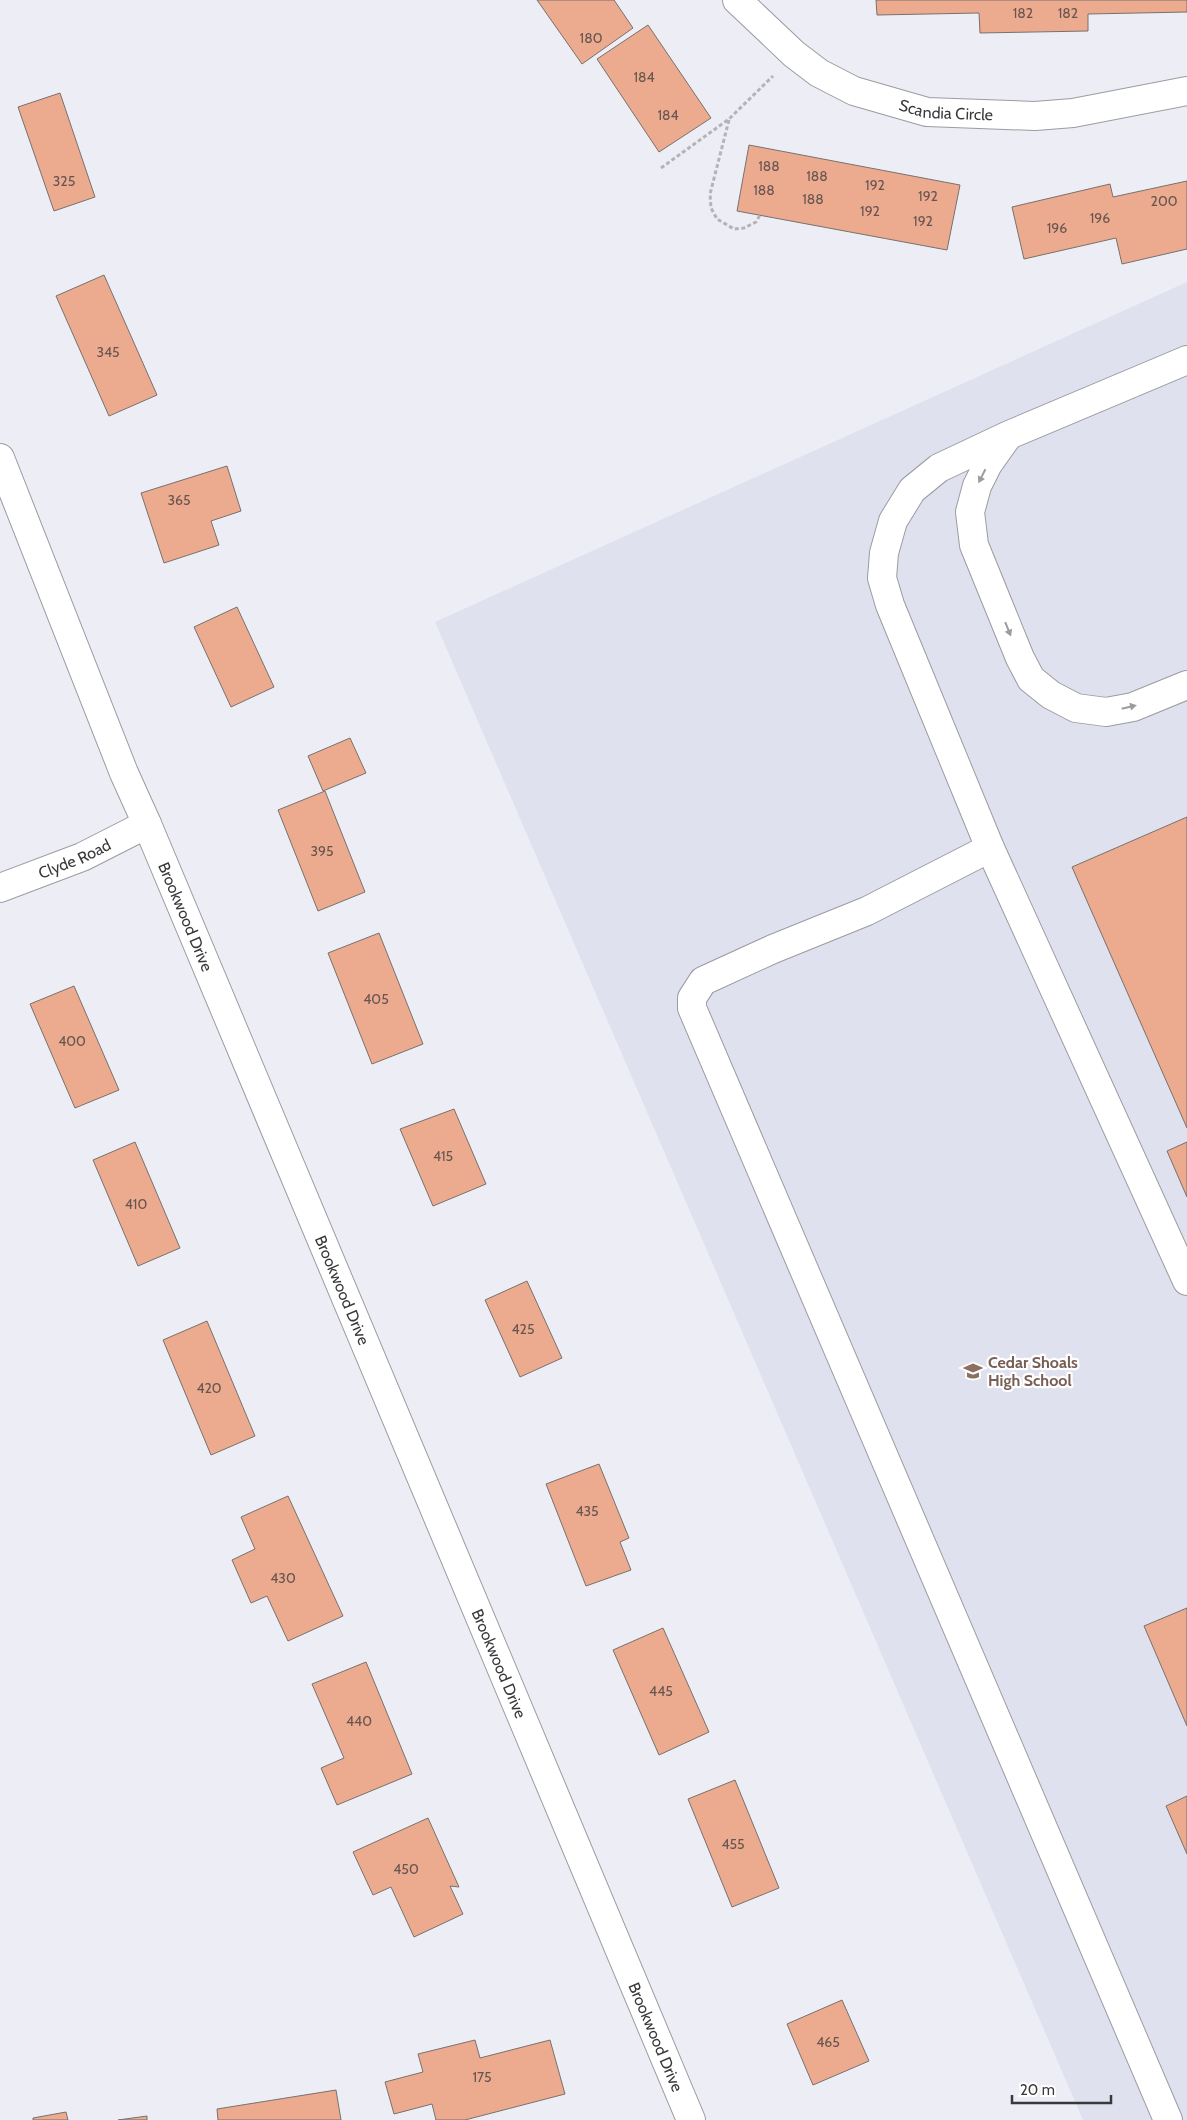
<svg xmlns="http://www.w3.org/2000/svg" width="1187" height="2120" font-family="Cabin,sans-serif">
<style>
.built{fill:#dfe1ee}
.building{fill:#ecaa8e;stroke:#77716e}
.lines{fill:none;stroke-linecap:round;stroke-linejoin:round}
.minor-casing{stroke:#9b9ca2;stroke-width:30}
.path{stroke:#b3b3b9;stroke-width:3;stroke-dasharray:4 2.5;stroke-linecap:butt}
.minor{stroke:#fff;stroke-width:28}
.oneway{fill:#9c9c9e}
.labels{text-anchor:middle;stroke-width:4.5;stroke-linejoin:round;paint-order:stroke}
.number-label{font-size:14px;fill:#665550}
.street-label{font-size:16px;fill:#39393c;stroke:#fff}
.education-label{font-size:16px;font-weight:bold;fill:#785e54;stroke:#fff;text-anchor:start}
</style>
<rect width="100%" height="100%" fill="#edeef5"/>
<path class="built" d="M 1187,282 L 1187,2120 L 1083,2120 L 435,622 Z"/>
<path class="building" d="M 537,0 L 614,0 L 633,28 L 582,64 Z
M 876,0 L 1187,0 L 1187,12 L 1088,14 L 1088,31 L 980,33 L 979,13 L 877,15 Z
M 648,25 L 711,118 L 659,152 L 597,59 Z
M 60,93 L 95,197 L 54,211 L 18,107 Z
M 749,145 L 960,185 L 947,250 L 737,211 Z
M 1187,181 L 1187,249 L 1122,264 L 1116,238 L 1024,259 L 1012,207 L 1110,184 L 1113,197 Z
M 104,275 L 157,395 L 109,416 L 56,296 Z
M 227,466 L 241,511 L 211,521 L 219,545 L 164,563 L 141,493 Z
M 237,607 L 274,687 L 231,707 L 194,627 Z
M 350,738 L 366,773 L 323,791 L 308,756 Z
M 325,791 L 365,892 L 318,911 L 278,810 Z
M 1187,817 L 1187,1128 L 1072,867 Z
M 379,933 L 423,1044 L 372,1064 L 328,953 Z
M 74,986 L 119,1090 L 75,1108 L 30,1004 Z
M 454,1109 L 486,1184 L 433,1206 L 400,1129 Z
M 135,1142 L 180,1248 L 138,1266 L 93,1160 Z
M 1187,1142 L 1187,1197 L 1167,1151 Z
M 527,1281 L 562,1358 L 520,1377 L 485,1300 Z
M 207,1321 L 255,1436 L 211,1455 L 163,1340 Z
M 599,1464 L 629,1538 L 620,1542 L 631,1570 L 586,1586 L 546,1484 Z
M 288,1496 L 343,1616 L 288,1641 L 267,1596 L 251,1603 L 232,1560 L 255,1549 L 241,1517 Z
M 1187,1608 L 1187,1726 L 1144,1626 Z
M 663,1628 L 709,1732 L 659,1755 L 613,1650 Z
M 366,1662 L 412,1774 L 337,1805 L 321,1768 L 344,1758 L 312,1684 Z
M 735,1780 L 779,1888 L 732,1907 L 688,1799 Z
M 1187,1796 L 1187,1854 L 1166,1806 Z
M 428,1818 L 459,1887 L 450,1886 L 463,1914 L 414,1937 L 391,1887 L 373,1895 L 353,1852 Z
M 842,2000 L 869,2061 L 813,2085 L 787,2024 Z
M 475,2040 L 480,2058 L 550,2040 L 565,2094 L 465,2120 L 436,2120 L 432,2104 L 394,2114 L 385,2082 L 423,2072 L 418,2054 Z
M 336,2090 L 341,2120 L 218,2120 L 217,2109 Z
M 66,2112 L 68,2120 L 33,2120 L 33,2118 Z
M 147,2116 L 147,2120 L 118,2120 Z"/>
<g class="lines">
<g class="minor-casing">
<g id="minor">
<path id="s1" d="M 737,0 L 794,54 L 819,73 L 854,91 L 927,112 L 1035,116 L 1073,113 L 1187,91"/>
<path d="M 1187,360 L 1009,435 L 939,468 L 912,490 L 893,521 L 884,553 L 882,578 L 890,605 L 990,848 L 1187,1281"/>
<path d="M 1008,436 L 988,464 L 977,486 L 970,512 L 974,545 L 1020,658 L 1031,679 L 1051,695 L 1076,708 L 1106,712 L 1133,707 L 1187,685"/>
<path id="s2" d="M 0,458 L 124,773 L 147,824 L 691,2120"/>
<path d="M 990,848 L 867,911 L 773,949 L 703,981 L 692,998 L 692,1008 L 1168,2120"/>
<path id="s3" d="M 0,888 L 82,857 L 147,824"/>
</g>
</g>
<path class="path" d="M 729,120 L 710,194 L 711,208 L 717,219 L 734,229 L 744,228 L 756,222 L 760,215
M 661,168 L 729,119 L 773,76"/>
<use href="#minor" class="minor"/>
</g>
<defs><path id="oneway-solid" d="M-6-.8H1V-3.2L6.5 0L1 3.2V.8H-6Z" transform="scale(1.25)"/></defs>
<g class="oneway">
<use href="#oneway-solid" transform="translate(982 476) rotate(117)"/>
<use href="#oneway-solid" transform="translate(1008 629) rotate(68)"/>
<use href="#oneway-solid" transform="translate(1129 707) rotate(-13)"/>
</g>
<defs>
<g id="school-bare" transform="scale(1.5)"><path d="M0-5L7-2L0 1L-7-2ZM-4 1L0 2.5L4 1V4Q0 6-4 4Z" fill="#8d6e63" stroke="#fff" stroke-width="2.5" paint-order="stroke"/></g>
</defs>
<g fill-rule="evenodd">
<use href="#school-bare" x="973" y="1371"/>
</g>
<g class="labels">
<g class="number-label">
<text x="1023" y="18">182</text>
<text x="1068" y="18">182</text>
<text x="591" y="43">180</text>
<text x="644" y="82">184</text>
<text x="668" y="120">184</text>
<text x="769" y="171">188</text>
<text x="817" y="181">188</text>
<text x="64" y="186">325</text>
<text x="875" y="190">192</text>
<text x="764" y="195">188</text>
<text x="928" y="201">192</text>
<text x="813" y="204">188</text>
<text x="1164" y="206">200</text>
<text x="870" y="216">192</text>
<text x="1100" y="223">196</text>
<text x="923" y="226">192</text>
<text x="1057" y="233">196</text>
<text x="108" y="357">345</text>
<text x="179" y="505">365</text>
<text x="322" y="856">395</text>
<text x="376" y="1004">405</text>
<text x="72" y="1046">400</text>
<text x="443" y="1161">415</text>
<text x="136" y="1209">410</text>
<text x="523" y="1334">425</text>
<text x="209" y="1393">420</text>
<text x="587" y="1516">435</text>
<text x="283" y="1583">430</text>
<text x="661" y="1696">445</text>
<text x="359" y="1726">440</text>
<text x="733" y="1849">455</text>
<text x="406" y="1874">450</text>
<text x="828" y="2047">465</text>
<text x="482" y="2082">175</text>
</g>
<g class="street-label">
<text dy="6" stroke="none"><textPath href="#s1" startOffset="244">Scandia Circle</textPath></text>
<text dy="6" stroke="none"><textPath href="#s3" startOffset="80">Clyde Road</textPath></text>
<text dy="6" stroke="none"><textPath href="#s2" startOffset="495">Brookwood Drive</textPath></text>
<text dy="6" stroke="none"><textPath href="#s2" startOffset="900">Brookwood Drive</textPath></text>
<text dy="6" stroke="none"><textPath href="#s2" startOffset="1305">Brookwood Drive</textPath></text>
<text dy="6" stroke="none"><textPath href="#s2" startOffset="1710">Brookwood Drive</textPath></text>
</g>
<g class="education-label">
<text x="988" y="1368">Cedar Shoals<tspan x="988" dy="18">High School</tspan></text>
</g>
</g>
<path d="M1012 2095v8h99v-8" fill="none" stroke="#39393c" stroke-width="2.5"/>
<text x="1020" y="2095" font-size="15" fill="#39393c" stroke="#ffffff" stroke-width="4" paint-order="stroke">20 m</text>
</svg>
